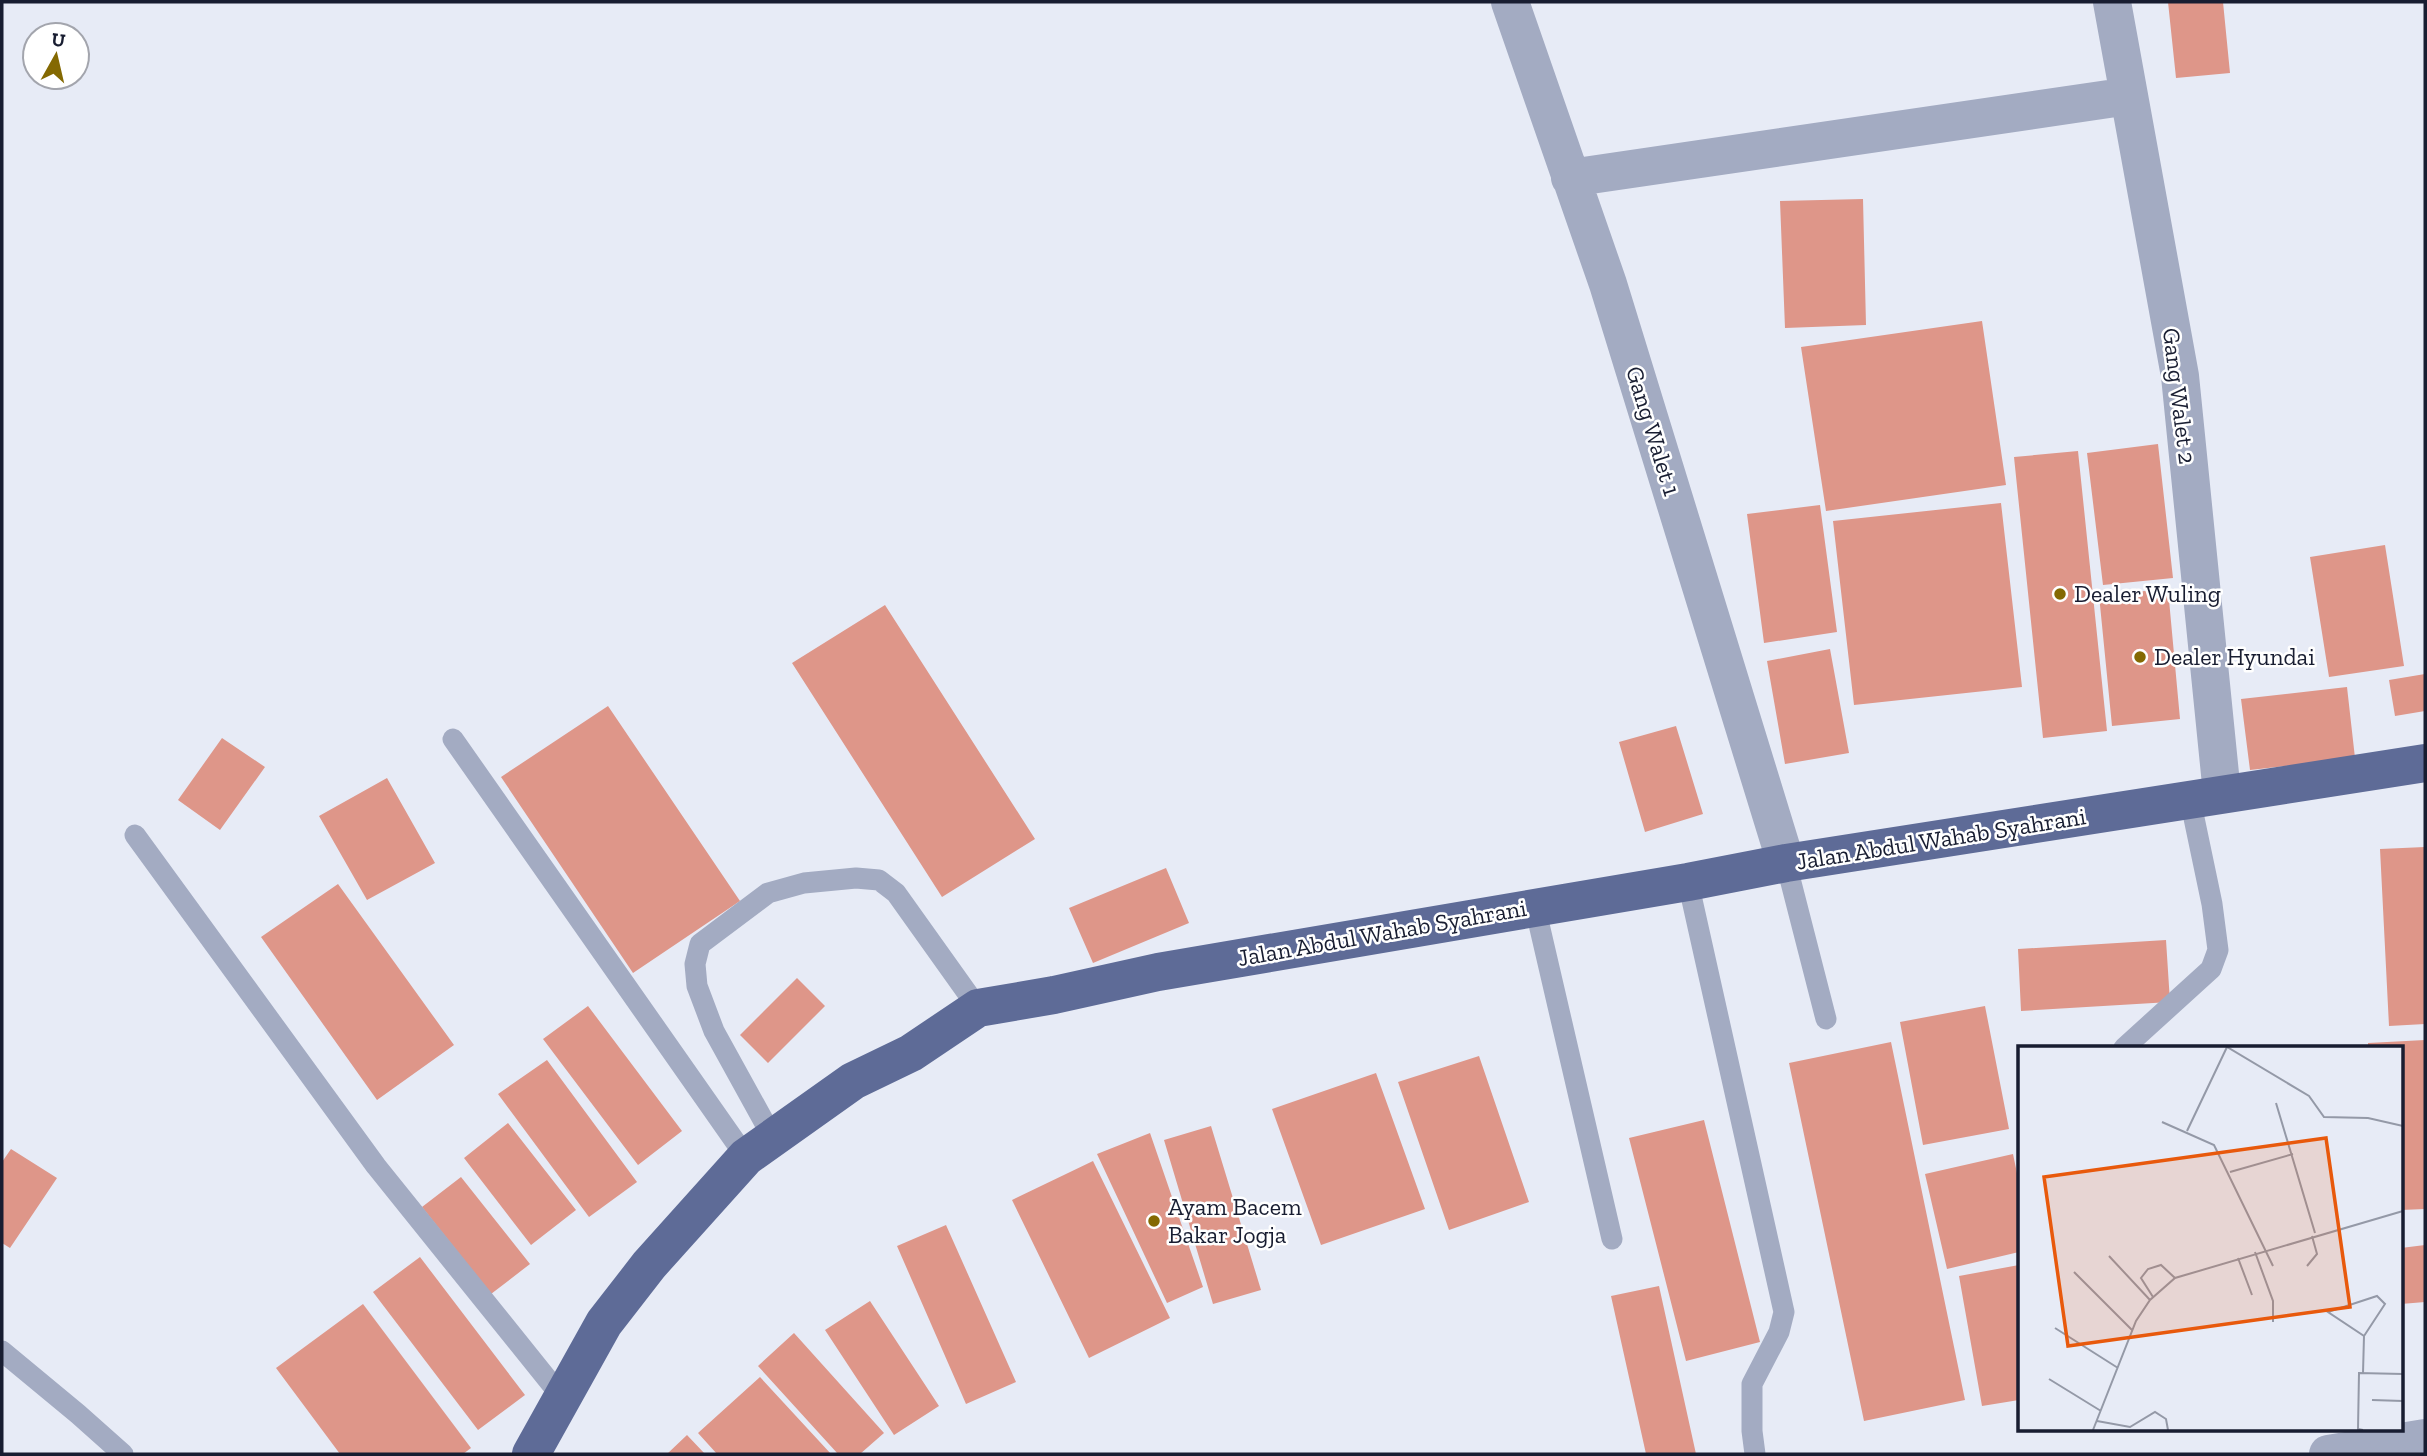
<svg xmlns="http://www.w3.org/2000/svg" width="2427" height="1456" font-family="'Zilla Slab',serif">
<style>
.building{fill:#de9689}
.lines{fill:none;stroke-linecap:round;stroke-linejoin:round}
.service{stroke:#a3abc2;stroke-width:21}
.minor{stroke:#a3abc2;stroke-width:38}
.trunk{stroke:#5e6b97;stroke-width:38}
.poi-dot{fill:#846902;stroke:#fff;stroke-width:2.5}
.labels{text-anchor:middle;stroke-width:5;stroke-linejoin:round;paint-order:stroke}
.street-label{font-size:24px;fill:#181d31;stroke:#fff}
.poi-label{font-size:24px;fill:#181d31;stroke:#fff;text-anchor:start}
.inset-road{fill:none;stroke:#9499a7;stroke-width:2}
.view{fill:#e8590c;fill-opacity:0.15;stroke:#e8590c;stroke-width:3.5}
.inset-edge{fill:none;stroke:#181d31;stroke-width:3.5}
</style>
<rect width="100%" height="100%" fill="#e7ebf6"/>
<path class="building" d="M 2168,2 L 2223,2 L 2230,73 L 2176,78 Z
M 1863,199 L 1866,325 L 1785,328 L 1780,201 Z
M 1982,321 L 2006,485 L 1826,511 L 1801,347 Z
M 2158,444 L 2173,578 L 2103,585 L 2087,453 Z
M 2078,451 L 2107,731 L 2043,738 L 2014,457 Z
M 2001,503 L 2022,687 L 1854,705 L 1833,521 Z
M 1820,505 L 1837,632 L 1764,643 L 1747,514 Z
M 2385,545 L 2404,666 L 2329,677 L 2310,557 Z
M 2168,589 L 2180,719 L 2112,726 L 2099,595 Z
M 885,605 L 1035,839 L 942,897 L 792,663 Z
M 1830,649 L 1849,753 L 1785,764 L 1767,661 Z
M 2425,674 L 2425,711 L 2395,716 L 2389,680 Z
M 2347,687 L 2355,758 L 2250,770 L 2241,699 Z
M 608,706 L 740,901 L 633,973 L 501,777 Z
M 1676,726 L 1703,814 L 1645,832 L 1619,742 Z
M 222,738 L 265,767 L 220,830 L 178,800 Z
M 387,778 L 435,863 L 367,900 L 319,816 Z
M 2425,847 L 2425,1024 L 2389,1026 L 2380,849 Z
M 1166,868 L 1189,923 L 1093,963 L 1069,908 Z
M 338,884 L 454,1045 L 377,1100 L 261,937 Z
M 2166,940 L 2170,1002 L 2021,1011 L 2018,949 Z
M 797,978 L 825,1006 L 768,1063 L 740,1035 Z
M 588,1006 L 682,1131 L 638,1165 L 543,1039 Z
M 1985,1006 L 2009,1129 L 1923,1145 L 1900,1022 Z
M 2425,1040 L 2425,1209 L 2401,1210 L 2401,1048 L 2368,1048 L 2368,1043 Z
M 1891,1042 L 1965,1400 L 1864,1421 L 1789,1063 Z
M 1479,1056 L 1529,1202 L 1449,1230 L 1398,1082 Z
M 547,1060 L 637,1182 L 589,1217 L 498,1094 Z
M 1376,1073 L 1425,1209 L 1321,1245 L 1272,1109 Z
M 1704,1120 L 1760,1342 L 1686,1361 L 1629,1138 Z
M 508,1123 L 576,1210 L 531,1245 L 464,1158 Z
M 1211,1126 L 1261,1290 L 1213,1304 L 1164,1140 Z
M 1150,1133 L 1203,1287 L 1167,1303 L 1097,1154 Z
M 11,1149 L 57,1178 L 10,1248 L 2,1243 L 2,1162 Z
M 2013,1154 L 2019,1183 L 2019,1252 L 1947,1269 L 1925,1174 Z
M 1093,1161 L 1170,1318 L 1089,1358 L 1012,1200 Z
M 461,1177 L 530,1264 L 491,1294 L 422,1207 Z
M 946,1225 L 1016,1382 L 966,1404 L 897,1246 Z
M 2425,1245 L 2425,1302 L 2401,1304 L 2401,1248 Z
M 420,1257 L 525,1395 L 478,1430 L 373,1292 Z
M 2019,1265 L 2019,1400 L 1982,1406 L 1959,1276 Z
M 1659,1286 L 1696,1454 L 1646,1454 L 1611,1296 Z
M 870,1301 L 939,1406 L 894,1435 L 825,1330 Z
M 363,1304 L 471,1448 L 463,1454 L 340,1454 L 276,1368 Z
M 794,1333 L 884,1433 L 860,1454 L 838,1454 L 758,1366 Z
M 760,1377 L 831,1454 L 717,1454 L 698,1433 Z
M 687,1435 L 705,1454 L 667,1454 Z"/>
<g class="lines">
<path class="service" d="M 453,739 L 746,1157
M 135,835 L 376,1166 L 561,1396
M 1786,863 L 1826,1019
M 1688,882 L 1784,1312 L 1779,1332 L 1752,1384 L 1752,1431 L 1755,1454
M 1535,907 L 1612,1239
M 2124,1048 L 2211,969 L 2218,950 L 2212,904 L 2190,799
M 773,1138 L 714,1031 L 697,986 L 695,964 L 700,944 L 768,893 L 804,883 L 856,878 L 879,880 L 896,893 L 978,1008
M 2,1351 L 78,1414 L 123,1454"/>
<path class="minor" d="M 1510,2 L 1608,284 L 1786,863
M 2112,2 L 2180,376 L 2222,794
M 1570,178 L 2129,96
M 2328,1454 L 2425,1438"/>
<path class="trunk" d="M 531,1454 L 604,1323 L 649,1265 L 746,1157 L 853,1081 L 911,1053 L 978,1008 L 1054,995 L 1158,972 L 1688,882 L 1786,863 L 2425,763"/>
</g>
<g class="poi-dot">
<circle cx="2060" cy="594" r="7"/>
<circle cx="2140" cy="657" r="7"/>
<circle cx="1154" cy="1221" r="7"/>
</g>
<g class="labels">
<g class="street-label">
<text transform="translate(2179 396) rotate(83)" y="8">Gang Walet 2</text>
<text transform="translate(1653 431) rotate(73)" y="8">Gang Walet 1</text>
<text transform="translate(1941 839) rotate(-9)" y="8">Jalan Abdul Wahab Syahrani</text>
<text transform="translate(1382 933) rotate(-10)" y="8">Jalan Abdul Wahab Syahrani</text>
</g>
<g class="poi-label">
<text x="2074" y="602">Dealer Wuling</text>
<text x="2154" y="665">Dealer Hyundai</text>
<text x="1168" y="1215">Ayam Bacem<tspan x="1168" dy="28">Bakar Jogja</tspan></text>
</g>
</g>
<g transform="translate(2018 1046)">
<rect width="385" height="385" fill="#e7ebf6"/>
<path class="inset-road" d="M 258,57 L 297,187M 144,76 L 196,99 L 255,220M 169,85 L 209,1 L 291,50 L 306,71 L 350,72 L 385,80M 212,126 L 275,108M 237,206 L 255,255 L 255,276M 91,210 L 132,254M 220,212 L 234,249M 289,220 L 299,208 L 294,190M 56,226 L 114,284M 135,251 L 123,232 L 130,223 L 143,219 L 157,232M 37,282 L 100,322M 345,327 L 346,290 L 310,266 L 359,250 L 367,258 L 346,290M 31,333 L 83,365M 354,354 L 385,355M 79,375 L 112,381 L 137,366 L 148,373 L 150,384M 75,384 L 118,275 L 132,254 L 157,232 L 385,165M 345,384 L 340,383 L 341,327 L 385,328"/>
<path class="view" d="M 308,92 L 332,261 L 50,300 L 26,131 Z"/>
<rect width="385" height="385" class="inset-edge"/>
</g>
<rect width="2427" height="1456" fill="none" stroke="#181d31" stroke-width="7"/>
<g transform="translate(56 56) rotate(8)"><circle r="33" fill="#ffffff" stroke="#a3a5ad" stroke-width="2"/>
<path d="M0-5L12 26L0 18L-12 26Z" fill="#846902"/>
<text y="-10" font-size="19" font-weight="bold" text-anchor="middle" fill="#181d31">U</text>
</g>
</svg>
